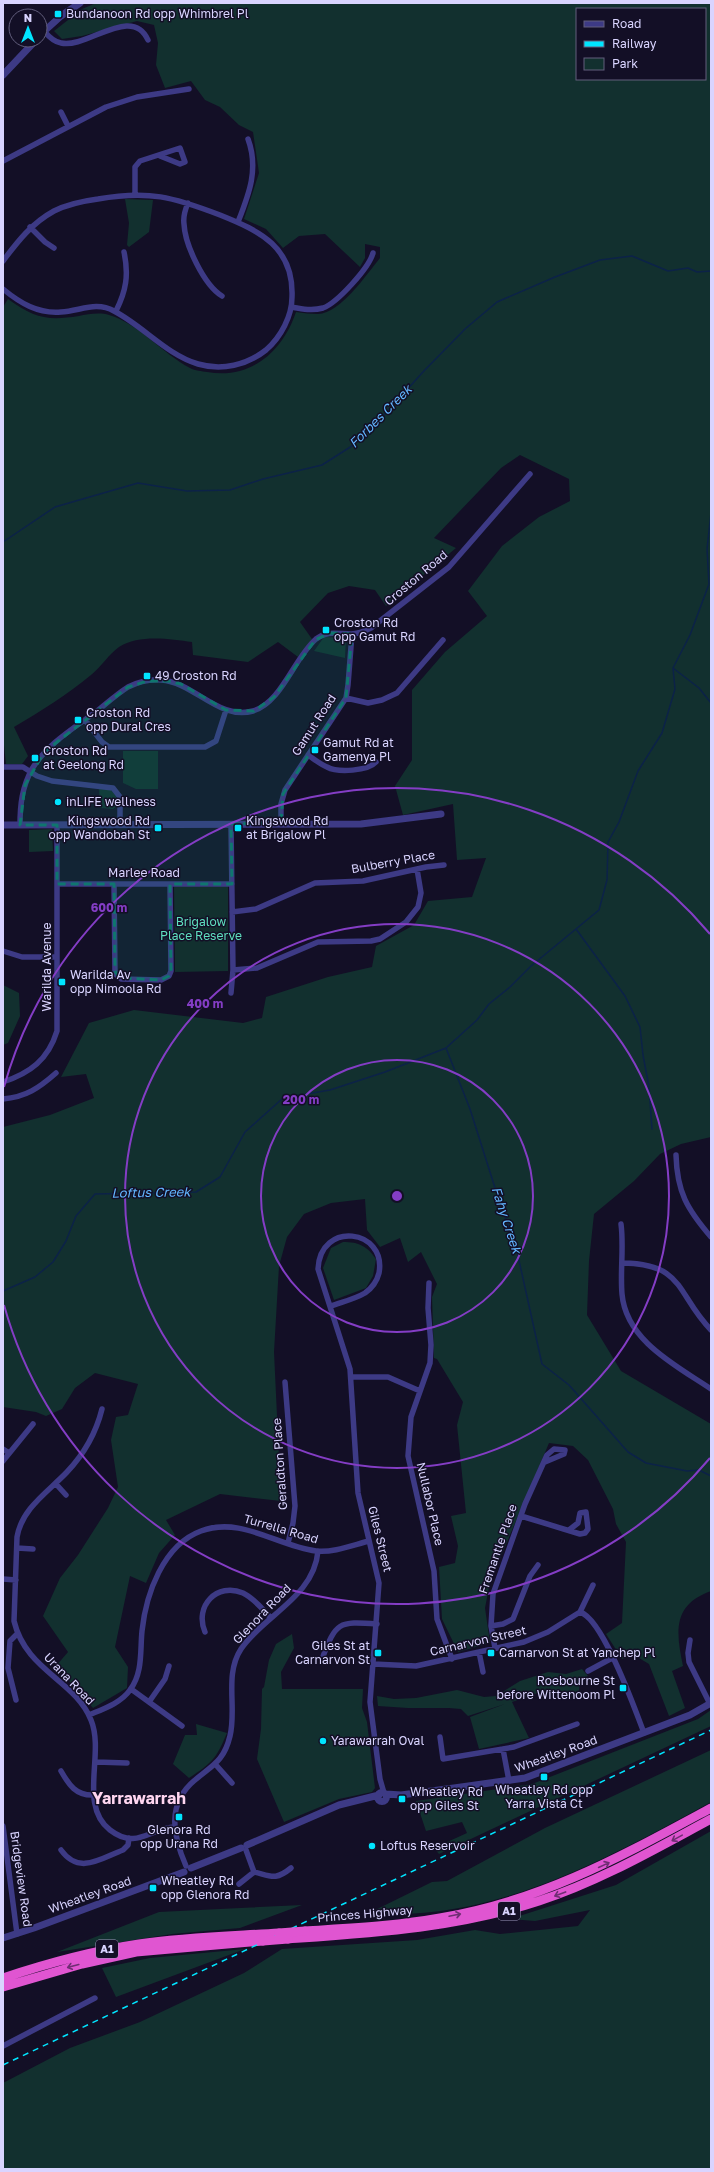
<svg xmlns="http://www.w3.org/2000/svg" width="714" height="2172" font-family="'Golos Text',sans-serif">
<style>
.green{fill:#12302f;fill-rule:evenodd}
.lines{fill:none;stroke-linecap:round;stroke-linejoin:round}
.stream{stroke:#0c2248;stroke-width:1.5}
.minor{stroke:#3d3a85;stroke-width:5.5}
.tertiary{stroke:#3d3a85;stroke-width:7}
.trunk{stroke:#e055d1;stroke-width:9}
.rail{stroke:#00e5ff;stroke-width:1.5;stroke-dasharray:6 5;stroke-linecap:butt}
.trunk-bridge{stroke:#e055d1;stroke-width:9}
.oneway{stroke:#6f2e73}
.marked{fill:#0f766e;fill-opacity:0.2;stroke:#0f766e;stroke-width:3;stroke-dasharray:8 5;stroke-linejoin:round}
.ring{fill:none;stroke:#843dc5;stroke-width:2}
.poi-dot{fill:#00e5ff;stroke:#130f26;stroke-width:1.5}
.labels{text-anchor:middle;stroke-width:3;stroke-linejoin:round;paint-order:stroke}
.shield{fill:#130f26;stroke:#9e99be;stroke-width:1}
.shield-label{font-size:11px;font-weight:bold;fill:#d9d4ff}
.poi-label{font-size:12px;fill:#d9d4ff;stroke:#130f26;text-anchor:start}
.street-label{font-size:12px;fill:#d9d4ff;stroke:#130f26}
.park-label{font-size:12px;fill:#5fe0c0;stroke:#130f26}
.water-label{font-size:13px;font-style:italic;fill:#62b6ff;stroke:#130f26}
.district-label{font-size:16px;font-weight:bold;fill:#ffd6f0;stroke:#130f26}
.centre{fill:#843dc5;stroke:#130f26;stroke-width:2}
.ring-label{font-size:12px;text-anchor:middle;font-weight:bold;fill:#843dc5;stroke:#130f26;stroke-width:3;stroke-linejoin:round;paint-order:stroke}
</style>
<rect width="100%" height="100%" fill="#130f26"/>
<path class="green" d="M 96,3 L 711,3 L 711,1137 L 681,1144 L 660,1154 L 634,1181 L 594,1214 L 589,1261 L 587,1315 L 621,1371 L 711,1424 L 711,1591 C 672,1605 676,1632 683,1666 L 672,1671 L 685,1708 L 669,1716 L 649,1664 L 634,1655 L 622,1659 L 606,1634 L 622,1623 L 626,1542 L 616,1524 L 613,1509 L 588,1460 L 573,1446 L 549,1443 L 490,1582 L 485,1608 L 490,1643 L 458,1652 L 442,1619 L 439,1567 L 455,1563 L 458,1546 L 451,1516 L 466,1513 L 457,1425 L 463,1402 L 437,1359 L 434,1358 L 432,1297 L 437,1284 L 421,1252 L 408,1262 L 400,1238 L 380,1247 L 367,1230 L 365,1199 L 331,1203 L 304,1214 L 287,1237 L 279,1266 L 274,1352 L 281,1501 L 220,1494 L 166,1520 L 175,1535 L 159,1553 L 146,1583 L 130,1576 L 115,1647 L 128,1667 L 127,1688 L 93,1708 L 56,1666 L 68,1652 L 43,1616 L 60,1578 L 78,1555 L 108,1508 L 118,1487 L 111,1440 L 116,1417 L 128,1415 L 138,1384 L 95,1373 L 75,1388 L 62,1409 L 46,1416 L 36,1412 L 3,1407 L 3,1127 L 50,1115 L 94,1098 L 86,1074 L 61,1077 L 89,1023 L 134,1010 L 243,1023 L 262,1018 L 266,997 L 328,977 L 372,967 L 376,946 L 414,925 L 428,901 L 472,897 L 486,858 L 457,860 L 453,804 L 403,815 L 395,786 L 412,760 L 412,690 L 445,652 L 487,616 L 468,591 L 502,546 L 539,517 L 570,501 L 569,479 L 520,455 L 501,468 L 434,538 L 456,548 L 386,606 L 375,590 L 349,586 L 328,593 L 300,622 L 312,639 L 298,657 L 278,642 L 248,662 L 193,655 L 192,642 C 170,639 139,634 119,647 C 109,654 101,667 91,675 C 67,695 41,711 14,727 L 28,756 L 22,764 L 6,764 L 3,736 L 3,307 L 8,299 C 34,318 47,321 79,316 C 88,314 100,312 109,315 C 138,323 163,354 190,368 C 195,371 202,371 207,372 C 251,380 283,351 296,312 C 303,313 311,314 318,314 C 341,313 366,275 380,258 L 380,247 L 365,244 L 365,258 L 360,267 L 325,234 L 299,236 L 283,248 L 266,229 L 244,219 L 259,173 L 253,132 L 239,125 L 220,107 L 205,100 L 191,81 L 165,88 L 156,65 L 158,43 L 154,25 L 137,21 L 82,36 L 62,39 L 54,31 L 82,9 ZM 577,9 L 705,9 L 705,79 L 577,79 Z
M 125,199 L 153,200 L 149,232 L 129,247 L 127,245 L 129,223 Z
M 324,637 L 346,638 L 345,658 L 314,651 Z
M 123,751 L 158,751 L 158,789 L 136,789 L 123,783 Z
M 99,788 L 111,790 L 116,796 L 117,806 L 113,809 L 100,808 Z
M 52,829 L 53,851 L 29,852 L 29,830 Z
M 174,886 L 228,886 L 228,971 L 175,972 Z
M 3,985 L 19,993 L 20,1016 L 8,1043 L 3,1045 Z
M 343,1242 C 359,1242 367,1246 376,1259 L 373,1276 L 366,1288 L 334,1300 L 323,1268 L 331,1248 Z
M 292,1634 L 294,1648 L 281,1672 L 282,1689 L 363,1689 L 362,1708 L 367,1722 L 375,1788 L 372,1792 L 339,1799 L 284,1822 L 257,1759 L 261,1729 L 262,1689 L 264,1687 L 269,1660 L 276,1644 Z
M 582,1669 L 588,1676 L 580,1681 L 578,1699 L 549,1689 L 512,1702 L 529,1738 L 479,1749 L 470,1717 L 505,1704 L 468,1716 L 461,1709 L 449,1708 L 408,1708 L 378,1706 L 377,1696 L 394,1699 L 416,1698 L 457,1690 L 484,1697 L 496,1696 L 520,1681 L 548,1672 L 566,1674 Z
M 711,1710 L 711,1726 L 439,1854 L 434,1848 L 467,1833 L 462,1822 L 426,1831 L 416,1801 L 532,1784 L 698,1719 Z
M 196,1724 L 227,1733 C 216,1759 213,1762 189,1778 L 173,1764 L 185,1735 L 197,1735 Z
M 711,1750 L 711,1802 C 606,1859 493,1923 369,1913 L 432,1882 L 447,1881 L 545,1828 Z
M 711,1831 L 711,2169 L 3,2169 L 3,2083 L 70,2048 L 140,2022 L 244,1973 L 282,1949 L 417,1940 L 475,1930 L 500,1934 L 578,1926 L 590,1910 L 535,1921 L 510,1919 L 616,1885 Z
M 302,1905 L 240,1928 L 172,1934 L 57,1952 L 159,1912 Z
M 245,1949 L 116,1997 L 102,1968 L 150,1958 Z"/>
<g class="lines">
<path class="stream" d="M 3,542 L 55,507 L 138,483 L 187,491 L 230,490 L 263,479 L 322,465 L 355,444 L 388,411 L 422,373 L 465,329 L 497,302 L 555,277 L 600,260 L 632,256 L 668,271 L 688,268 L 697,272 L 711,271
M 673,668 L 699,688 L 711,703
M 576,929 L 625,996 L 640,1027 L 643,1055 L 649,1087 L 652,1129
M 446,1048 L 470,1109 L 496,1191 L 516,1247 L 542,1364 L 569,1385 L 628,1452 L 646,1463 L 687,1471 L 699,1470 L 711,1476
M 3,1291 L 35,1277 L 53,1262 L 66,1241 L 76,1216 L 95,1194 L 196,1192 L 220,1177 L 245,1132 L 283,1098 L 330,1090 L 385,1072 L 446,1048 L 477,1020 L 489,1004 L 510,987 L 531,966 L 599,910 L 607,880 L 608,842 L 619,822 L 638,771 L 662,733 L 675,689 L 673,668 L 690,635 L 709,584 L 707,549 L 711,513"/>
<path class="minor" d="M 44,31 C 49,37 54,42 61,43 C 87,49 132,4 148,40
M 61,112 L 68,126
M 3,161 L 106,107 L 137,97 L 189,89
M 135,194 L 135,167 L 140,161 L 180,148 L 185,162 L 180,164 L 160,156
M 188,203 C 185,210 183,217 184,224 C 185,245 204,285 222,296
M 238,222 C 249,194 259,169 248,139
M 30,227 L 45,242 L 54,248
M 3,261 C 18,241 32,223 54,211 C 68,204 83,201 98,199 C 149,190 173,197 220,215 C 260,231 294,247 292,297 C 292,316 281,337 266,350 C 247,365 222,371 198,364 C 167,355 143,326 114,311 C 96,301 80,311 61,312 C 38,314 20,303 3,289
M 291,307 C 302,309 312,311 323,308 C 337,303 369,268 373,253
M 116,311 C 126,291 129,275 124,252
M 346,698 L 368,703 L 382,700 L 397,693 L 443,640
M 85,720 L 102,742 L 109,747 L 205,747 L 216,741 L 226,710
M 308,755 C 314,759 320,764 327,767 C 338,773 368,771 376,762
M 3,767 L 23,767 L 37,776 L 52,781 L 113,788 L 120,797 L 120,825
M 281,823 L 281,804 L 285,790 L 346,698 L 348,685 L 352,634
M 20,825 C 20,805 22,787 32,769 C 47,744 74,728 97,711 C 107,703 117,694 128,687 C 138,682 150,679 161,680 C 194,682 219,721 253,711 C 282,702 294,658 316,639 C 327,630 339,634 351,634 C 358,634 365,631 371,628 L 449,567 L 530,474
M 57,884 L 232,884
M 114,884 L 115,974 L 121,979 L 161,980 L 169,976 L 171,971 L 170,884
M 232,912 L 256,909 L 315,883 L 363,881 L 426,867 L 444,865
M 3,951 L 22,957 L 57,957
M 233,970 L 257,968 L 318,942 L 371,941 L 380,939 L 406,922 L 418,907 L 421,893 L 417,869
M 231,993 L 233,970 L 231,824
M 3,1082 C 30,1073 48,1060 57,1031 L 57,825
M 3,1099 C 26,1097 39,1088 56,1073
M 676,1155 C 677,1192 687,1209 711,1237
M 621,1224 C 624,1247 620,1271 622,1294 C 626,1341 677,1366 711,1389
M 623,1263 C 685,1264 676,1294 711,1330
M 429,1283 L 428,1308 L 431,1345 L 430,1363 L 411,1417 L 408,1456 L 434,1571 L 437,1619 L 452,1659
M 331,1306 C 342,1302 355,1299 365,1293 C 372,1288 377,1281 379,1273 C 387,1229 320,1220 318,1269 L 350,1369 L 358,1493 L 379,1583 L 370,1702 L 380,1779 L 384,1793
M 351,1377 L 388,1377 L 420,1391
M 285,1382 L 295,1506 L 293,1523 L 288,1543
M 102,1409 C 96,1433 84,1454 67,1472 C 48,1492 22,1508 17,1537 L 14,1621 C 26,1671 75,1680 91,1720 C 105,1754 78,1805 110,1830 C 136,1850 150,1829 173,1827
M 3,1449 L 9,1453
M 3,1461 L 33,1424
M 56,1484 L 66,1495
M 521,1516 L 580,1534 L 585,1533 L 588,1529 L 586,1512 L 580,1513 L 578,1523 L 569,1530
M 17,1548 L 33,1549
M 3,1579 L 16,1580
M 580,1612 C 603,1619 635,1709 644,1733
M 580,1612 L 593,1585
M 491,1626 L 503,1624 L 513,1619 L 530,1576 L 538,1565
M 205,1632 C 194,1606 217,1582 243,1593 C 254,1598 263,1610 271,1618
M 690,1640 L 688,1653 L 689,1662 L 710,1704
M 495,1648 L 491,1626 L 493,1594 L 525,1504 L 547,1455 L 554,1449 L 565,1450 L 564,1454 L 545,1462
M 479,1652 L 483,1672
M 322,1659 C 336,1622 338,1621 377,1624
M 373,1664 L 416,1666 L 524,1642 L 548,1632 L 580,1612
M 588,1671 L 614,1657
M 131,1689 L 182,1726
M 16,1700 L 8,1668 L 10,1641 L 17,1634
M 149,1702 L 165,1679 L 169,1666
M 89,1715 C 103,1709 121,1703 130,1690 C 143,1673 140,1651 142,1631 C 146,1594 163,1545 201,1531 C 241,1516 277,1546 316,1551 C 333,1553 353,1545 369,1541
M 440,1737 L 443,1759 L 514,1747 L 577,1724
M 503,1749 L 509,1781
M 96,1762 L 127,1763
M 216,1765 L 232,1783
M 61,1771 C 69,1785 76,1796 94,1795
M 3,1826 L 17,1934
M 61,1850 C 79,1875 100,1859 123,1850 L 128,1845 L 129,1838
M 246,1850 L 254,1872
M 186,1866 C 173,1836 166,1804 195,1780 C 213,1765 224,1761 230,1736 C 237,1708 224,1675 241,1649 C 264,1615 314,1597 318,1551
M 239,1884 L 254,1872 C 271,1876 275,1881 291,1868
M 3,2046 L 95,1998"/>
<path class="tertiary" d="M 40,35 L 61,16 L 80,3
M 3,75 L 36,40
M 3,825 L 361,824 L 441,814
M377.5 1797a4.5 4.5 0 1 1 9 0a4.5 4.5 0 1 1-9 0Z
M 386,1794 L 401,1795 L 454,1788 L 525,1778 L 690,1715 L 711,1703
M 247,1845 L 339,1805 L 379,1795
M 191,1868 L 241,1848
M 3,1938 L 34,1928 L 184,1872"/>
<path class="trunk" d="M 305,1931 C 350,1928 396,1926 440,1918 C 542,1901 622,1856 711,1808
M 288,1939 C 374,1933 457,1928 539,1901 C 600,1881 655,1849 711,1819
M 3,1978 C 48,1963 92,1951 139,1944 C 185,1937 232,1936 279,1933
M 3,1987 L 82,1964 L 136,1952 L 263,1941"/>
<path class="rail" d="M 3,2065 L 711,1730"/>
<path class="trunk-bridge" d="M 279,1933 L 305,1931
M 263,1941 L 288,1939"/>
</g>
<defs><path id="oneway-shaft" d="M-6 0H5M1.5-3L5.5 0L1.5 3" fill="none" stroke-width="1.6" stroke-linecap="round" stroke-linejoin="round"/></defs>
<g class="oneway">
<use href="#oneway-shaft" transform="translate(677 1838) rotate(151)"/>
<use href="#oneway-shaft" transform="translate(604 1865) rotate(-25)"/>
<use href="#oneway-shaft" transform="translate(560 1894) rotate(160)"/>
<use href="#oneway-shaft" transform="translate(455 1915) rotate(-12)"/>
<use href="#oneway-shaft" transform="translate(73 1966) rotate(165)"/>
</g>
<path class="marked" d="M 330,633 L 352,634 L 346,698 L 283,794 L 281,823 L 231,824 L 232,884 L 170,884 L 171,971 L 169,976 L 161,980 L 119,978 L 115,971 L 114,884 L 57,884 L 57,825 L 20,825 L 25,785 L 44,752 L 128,687 L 147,681 L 168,681 L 181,684 L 226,710 L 254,711 L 274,697 L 315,640 Z"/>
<g class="ring">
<circle cx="397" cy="1196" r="136"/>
<circle cx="397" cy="1196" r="272"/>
<path d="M710 1458A408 408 0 0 1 4 1305M4 1087A408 408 0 0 1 710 934"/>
</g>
<g class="poi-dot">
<rect x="54" y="10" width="8" height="8" rx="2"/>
<rect x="322" y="626" width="8" height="8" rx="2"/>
<rect x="143" y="672" width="8" height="8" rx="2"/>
<rect x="74" y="716" width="8" height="8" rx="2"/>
<rect x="311" y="746" width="8" height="8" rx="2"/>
<rect x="31" y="754" width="8" height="8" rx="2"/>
<circle cx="58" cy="802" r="4"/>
<rect x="154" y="824" width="8" height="8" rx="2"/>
<rect x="234" y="824" width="8" height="8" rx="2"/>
<rect x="58" y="978" width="8" height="8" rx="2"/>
<rect x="374" y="1649" width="8" height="8" rx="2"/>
<rect x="487" y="1649" width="8" height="8" rx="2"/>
<rect x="619" y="1684" width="8" height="8" rx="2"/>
<circle cx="323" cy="1741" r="4"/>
<rect x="540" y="1773" width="8" height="8" rx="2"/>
<rect x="398" y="1795" width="8" height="8" rx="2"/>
<rect x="175" y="1813" width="8" height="8" rx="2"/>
<circle cx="372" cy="1846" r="4"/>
<rect x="149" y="1884" width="8" height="8" rx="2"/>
</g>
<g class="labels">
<g class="shield">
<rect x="498" y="1902" width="22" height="18" rx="3"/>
<rect x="96" y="1940" width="22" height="18" rx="3"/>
</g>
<g class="shield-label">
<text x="509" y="1915">A1</text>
<text x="107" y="1953">A1</text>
</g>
<g class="poi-label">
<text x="66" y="18">Bundanoon Rd opp Whimbrel Pl</text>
<text x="334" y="627">Croston Rd<tspan x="334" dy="14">opp Gamut Rd</tspan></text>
<text x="155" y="680">49 Croston Rd</text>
<text x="86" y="717">Croston Rd<tspan x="86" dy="14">opp Dural Cres</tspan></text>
<text x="323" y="747">Gamut Rd at<tspan x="323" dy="14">Gamenya Pl</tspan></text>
<text x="43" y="755">Croston Rd<tspan x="43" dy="14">at Geelong Rd</tspan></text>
<text x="66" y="806">inLIFE wellness</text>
<text x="150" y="825" text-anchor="end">Kingswood Rd<tspan x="150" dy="14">opp Wandobah St</tspan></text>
<text x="246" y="825">Kingswood Rd<tspan x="246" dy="14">at Brigalow Pl</tspan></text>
<text x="70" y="979">Warilda Av<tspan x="70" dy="14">opp Nimoola Rd</tspan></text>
<text x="370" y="1650" text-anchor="end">Giles St at<tspan x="370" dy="14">Carnarvon St</tspan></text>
<text x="499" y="1657">Carnarvon St at Yanchep Pl</text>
<text x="615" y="1685" text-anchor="end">Roebourne St<tspan x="615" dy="14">before Wittenoom Pl</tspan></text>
<text x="331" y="1745">Yarawarrah Oval</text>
<text x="544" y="1794" text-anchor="middle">Wheatley Rd opp<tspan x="544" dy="14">Yarra Vista Ct</tspan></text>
<text x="410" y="1796">Wheatley Rd<tspan x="410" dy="14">opp Giles St</tspan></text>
<text x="179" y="1834" text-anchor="middle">Glenora Rd<tspan x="179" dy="14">opp Urana Rd</tspan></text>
<text x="380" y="1850">Loftus Reservoir</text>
<text x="161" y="1885">Wheatley Rd<tspan x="161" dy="14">opp Glenora Rd</tspan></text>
</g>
<g class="street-label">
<text transform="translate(416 578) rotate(-40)" y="4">Croston Road</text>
<text transform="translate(314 725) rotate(-57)" y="4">Gamut Road</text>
<text transform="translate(393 862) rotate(-10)" y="4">Bulberry Place</text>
<text x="144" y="877">Marlee Road</text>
<text transform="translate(47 967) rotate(-90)" y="4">Warilda Avenue</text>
<text transform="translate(280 1464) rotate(-94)" y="4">Geraldton Place</text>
<text transform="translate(430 1504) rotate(77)" y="4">Nullabor Place</text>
<text transform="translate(281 1529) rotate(16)" y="4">Turrella Road</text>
<text transform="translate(380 1539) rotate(76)" y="4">Giles Street</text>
<text transform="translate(498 1549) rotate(-71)" y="4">Fremantle Place</text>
<text transform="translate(262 1614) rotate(-46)" y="4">Glenora Road</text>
<text transform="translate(478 1641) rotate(-13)" y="4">Carnarvon Street</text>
<text transform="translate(69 1679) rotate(46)" y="4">Urana Road</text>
<text transform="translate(556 1754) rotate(-20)" y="4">Wheatley Road</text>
<text transform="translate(21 1879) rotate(82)" y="4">Bridgeview Road</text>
<text transform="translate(90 1895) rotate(-20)" y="4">Wheatley Road</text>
<text transform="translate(365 1914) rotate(-5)" y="4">Princes Highway</text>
</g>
<g class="park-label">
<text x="201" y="926">Brigalow<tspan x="201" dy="14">Place Reserve</tspan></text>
</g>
<g class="water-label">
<text transform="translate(380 416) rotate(-45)" y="5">Forbes Creek</text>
<text transform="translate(151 1192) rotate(-1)" y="5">Loftus Creek</text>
<text transform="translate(507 1220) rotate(72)" y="5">Fahy Creek</text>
</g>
<g class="district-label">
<text x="139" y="1804">Yarrawarrah</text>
</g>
</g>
<circle cx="397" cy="1196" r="6" class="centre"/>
<g class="ring-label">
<text x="109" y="912">600 m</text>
<text x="205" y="1008">400 m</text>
<text x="301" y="1104">200 m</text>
</g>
<rect width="714" height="2172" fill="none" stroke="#d9d4ff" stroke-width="8"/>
<rect x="576" y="8" width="130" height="72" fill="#130f26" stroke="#625e7d"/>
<rect x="584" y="21" width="20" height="6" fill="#3d3a85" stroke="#625e7d"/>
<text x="612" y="28" font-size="12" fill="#d9d4ff">Road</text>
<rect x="584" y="41" width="20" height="6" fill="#00e5ff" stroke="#625e7d"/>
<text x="612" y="48" font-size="12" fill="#d9d4ff">Railway</text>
<rect x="584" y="58" width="20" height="12" fill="#12302f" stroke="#625e7d"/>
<text x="612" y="68" font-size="12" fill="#d9d4ff">Park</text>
<g transform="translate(28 28)"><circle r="19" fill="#130f26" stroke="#625e7d"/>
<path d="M0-3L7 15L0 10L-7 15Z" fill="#00e5ff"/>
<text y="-6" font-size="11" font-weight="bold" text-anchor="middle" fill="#d9d4ff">N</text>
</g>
</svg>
